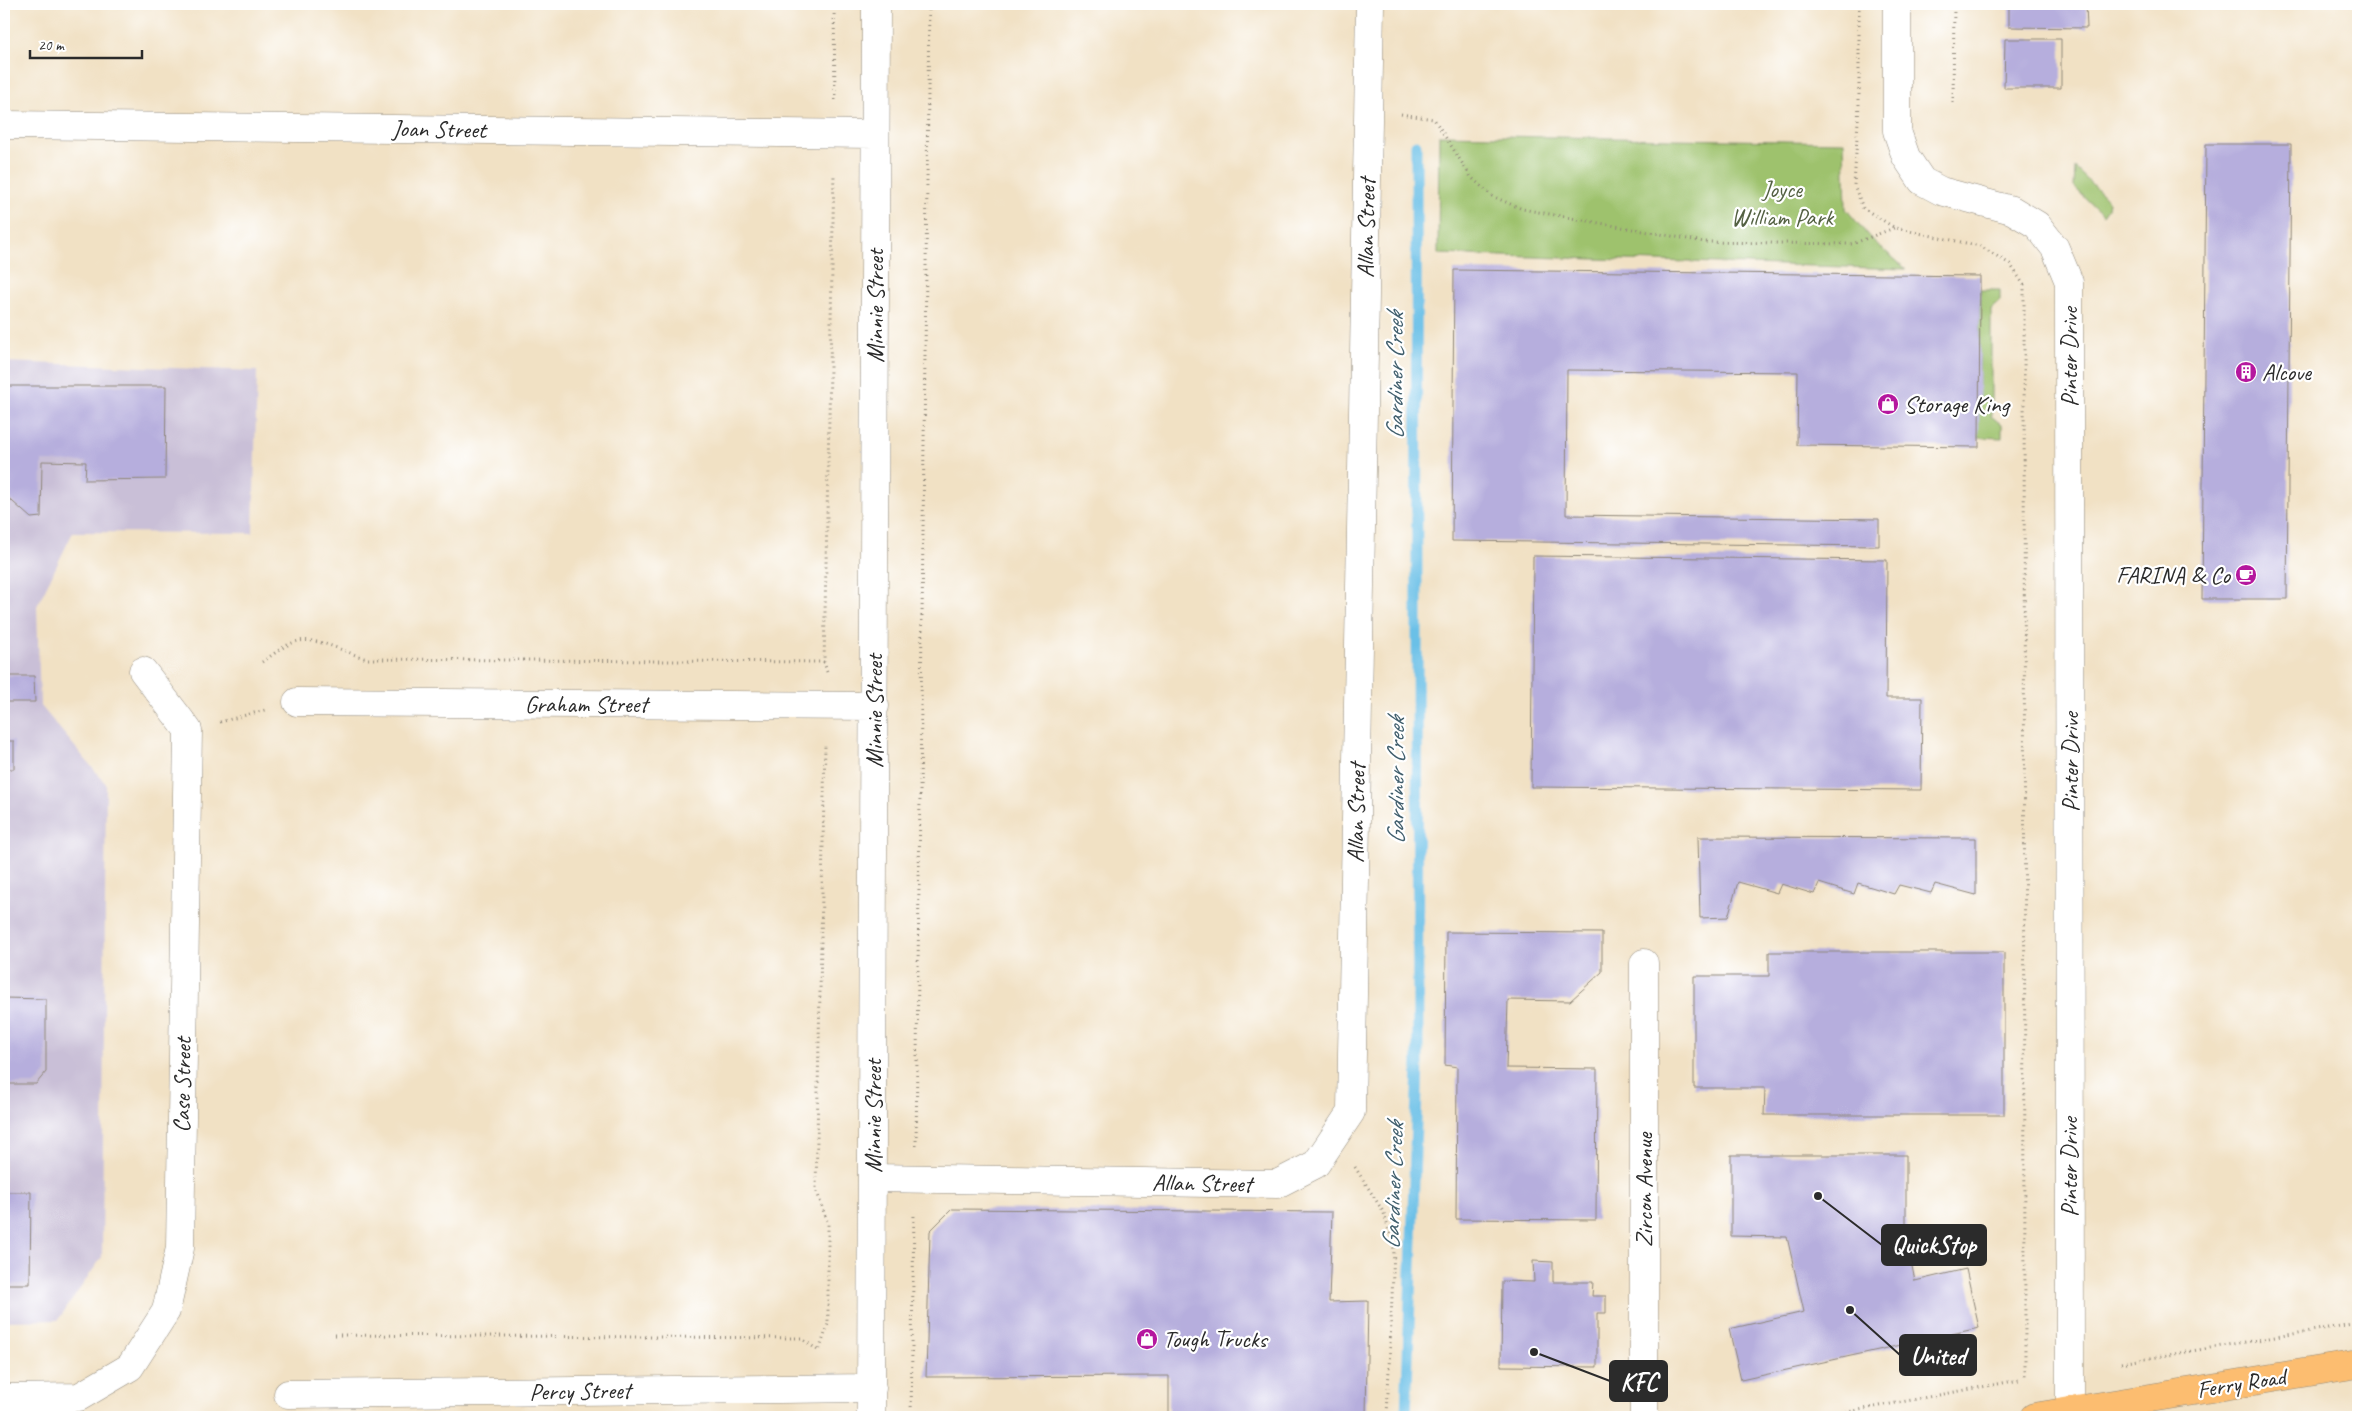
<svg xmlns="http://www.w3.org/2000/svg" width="2362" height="1421" font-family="Caveat,sans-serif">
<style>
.industrial{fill:#c9bfd7}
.green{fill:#9ec26d;stroke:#64764c}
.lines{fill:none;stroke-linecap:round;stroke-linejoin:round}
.stream{stroke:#6ac0e7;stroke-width:11}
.building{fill:#b6aedd}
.street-casing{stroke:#8e8678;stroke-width:29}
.primary-casing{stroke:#8e8678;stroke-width:29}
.path{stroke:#8e8678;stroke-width:3;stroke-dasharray:1 4;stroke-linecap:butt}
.street{stroke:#fff;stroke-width:28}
.primary{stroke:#fcbd6f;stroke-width:28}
.labels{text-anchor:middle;stroke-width:4.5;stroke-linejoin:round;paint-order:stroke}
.street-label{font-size:24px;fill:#2b2b2b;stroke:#fff}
.park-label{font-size:24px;fill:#536042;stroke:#fff}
.poi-label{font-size:24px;fill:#2b2b2b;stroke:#fff;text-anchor:start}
.water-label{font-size:25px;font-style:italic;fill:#415f6d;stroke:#fff}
.leader{fill:none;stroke:#2b2b2b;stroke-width:2}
.callout-dot{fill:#2b2b2b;stroke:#fff;stroke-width:2}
.callout{fill:#2b2b2b;stroke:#2b2b2b;stroke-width:2}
.callout-label{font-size:25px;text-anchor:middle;font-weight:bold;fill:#fff}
</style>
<rect width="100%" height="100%" fill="#fff"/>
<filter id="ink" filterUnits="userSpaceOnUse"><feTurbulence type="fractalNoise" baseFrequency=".02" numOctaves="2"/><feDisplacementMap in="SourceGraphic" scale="10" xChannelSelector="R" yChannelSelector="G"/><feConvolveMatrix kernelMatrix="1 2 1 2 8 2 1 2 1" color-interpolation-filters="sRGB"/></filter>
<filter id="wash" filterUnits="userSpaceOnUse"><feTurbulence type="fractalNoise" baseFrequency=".0096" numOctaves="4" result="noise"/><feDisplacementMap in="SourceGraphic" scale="20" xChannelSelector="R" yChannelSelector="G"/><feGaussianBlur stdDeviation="1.12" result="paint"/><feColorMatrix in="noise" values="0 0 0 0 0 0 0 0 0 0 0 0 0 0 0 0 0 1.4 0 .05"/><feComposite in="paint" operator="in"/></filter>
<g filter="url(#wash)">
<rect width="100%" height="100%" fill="#f1e1c4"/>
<path class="industrial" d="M 4,362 L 257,371 L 253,533 L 73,532 L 37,606 L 40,705 L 106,784 L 102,1257 L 58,1320 L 4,1321 Z"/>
<path class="green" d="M 1439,135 L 1844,142 L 1846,209 L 1870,238 L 1906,269 L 1438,254 Z
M 2075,168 L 2109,201 L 2108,208 L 2103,215 L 2074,187 Z
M 1980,290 L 2000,290 L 2000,301 L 1991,309 L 1991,416 L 2002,425 L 2002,438 L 1978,437 Z"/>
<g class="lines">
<path class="stream" d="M 1406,1417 L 1418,1063 L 1416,145"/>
</g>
<g id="blocks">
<path class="building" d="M 2009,4 L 2086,4 L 2087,28 L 2009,27 Z
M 2005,39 L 2061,39 L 2061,88 L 2004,88 Z
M 2206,144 L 2291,144 L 2287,599 L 2202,599 Z
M 1454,270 L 1980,276 L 1979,447 L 1797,445 L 1798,372 L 1567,370 L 1566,515 L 1879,519 L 1879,546 L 1452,541 Z
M 4,386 L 166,386 L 165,479 L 85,480 L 86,462 L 42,461 L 41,517 L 31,518 L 4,494 Z
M 1533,556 L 1887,560 L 1886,698 L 1922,698 L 1921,790 L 1531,787 Z
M 4,676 L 34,676 L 35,702 L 4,702 Z
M 4,741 L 14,741 L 14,769 L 4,769 Z
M 1698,837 L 1976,838 L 1976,895 L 1935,884 L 1931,893 L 1899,885 L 1894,894 L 1858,883 L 1854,894 L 1819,883 L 1814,894 L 1781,884 L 1777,893 L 1738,882 L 1728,917 L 1700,918 Z
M 1446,932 L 1602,933 L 1602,972 L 1570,1001 L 1508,1000 L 1506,1068 L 1597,1069 L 1596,1220 L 1456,1219 L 1457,1067 L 1445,1065 Z
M 1769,952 L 2004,952 L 2004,1115 L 1764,1115 L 1765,1088 L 1694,1088 L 1694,976 L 1769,976 Z
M 4,998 L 46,999 L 46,1072 L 36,1084 L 4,1084 Z
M 1731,1155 L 1906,1155 L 1906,1237 L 1915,1281 L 1966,1269 L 1979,1328 L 1741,1380 L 1729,1329 L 1804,1312 L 1787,1237 L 1731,1236 Z
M 4,1192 L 31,1192 L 30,1284 L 4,1284 Z
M 952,1209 L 1332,1212 L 1329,1302 L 1368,1301 L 1366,1417 L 1169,1417 L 1169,1376 L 926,1377 L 930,1231 Z
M 1533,1261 L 1553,1262 L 1553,1282 L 1593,1282 L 1592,1296 L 1606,1296 L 1606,1313 L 1597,1313 L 1597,1367 L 1501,1366 L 1502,1281 L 1534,1282 Z"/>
</g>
</g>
<g filter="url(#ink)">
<use href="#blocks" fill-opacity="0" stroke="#8e8678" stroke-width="1"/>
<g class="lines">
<g class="street-casing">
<path id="street" d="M 1897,4 L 1897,131 L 1906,157 L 1922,181 L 1941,191 L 2012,210 L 2037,225 L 2055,248 L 2069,282 L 2070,1411
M 4,125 L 875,134
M 297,702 L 875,706
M 1644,963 L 1644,1417
M 872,1178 L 1277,1184 L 1316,1164 L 1351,1112 L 1370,4
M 288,1394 L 872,1388
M 4,1398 L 79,1397 L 130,1367 L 166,1311 L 180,1248 L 188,730 L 143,671
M 871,1417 L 876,4"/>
</g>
<g class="primary-casing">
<path id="primary" d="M 2034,1417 L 2358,1364"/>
</g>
<path class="path" d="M 834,4 L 835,101
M 1859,4 L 1859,104 L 1854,185 L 1863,208 L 1895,228 L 1980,246 L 2010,264 L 2024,285 L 2025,1379
M 1953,103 L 1954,4
M 1401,114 L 1434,119 L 1471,177 L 1492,196 L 1522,209 L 1704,242 L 1852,244 L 1894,228
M 262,662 C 273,655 286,643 299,641 C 317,637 350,654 367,659 L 824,662
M 827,672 L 824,662 L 834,173
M 220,722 L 265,710
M 916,1146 L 929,4
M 1355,1167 L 1384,1213 L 1394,1249 L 1387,1417
M 335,1335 L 801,1338 L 819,1351 L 828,1324 L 828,1224 L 816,1189 L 825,745
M 2121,1363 L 2358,1323
M 911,1417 L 914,1213
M 1821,1417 L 2019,1380"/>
<use href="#street" class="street"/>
<use href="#primary" class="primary"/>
</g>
</g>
<defs>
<g id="building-disc" transform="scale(1.125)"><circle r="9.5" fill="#b5179e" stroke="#fff"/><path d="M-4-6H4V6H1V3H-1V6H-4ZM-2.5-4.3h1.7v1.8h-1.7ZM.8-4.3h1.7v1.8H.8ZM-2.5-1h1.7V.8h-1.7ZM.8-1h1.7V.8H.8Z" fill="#fff"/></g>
<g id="shop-disc" transform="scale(1.125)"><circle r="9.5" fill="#b5179e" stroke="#fff"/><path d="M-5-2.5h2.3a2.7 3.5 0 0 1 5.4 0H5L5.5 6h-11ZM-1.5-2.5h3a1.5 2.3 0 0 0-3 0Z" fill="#fff"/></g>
<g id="cafe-disc" transform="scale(1.125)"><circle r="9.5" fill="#b5179e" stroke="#fff"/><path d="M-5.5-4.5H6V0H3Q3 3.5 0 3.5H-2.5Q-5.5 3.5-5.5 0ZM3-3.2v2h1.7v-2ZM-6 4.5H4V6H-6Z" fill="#fff"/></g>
</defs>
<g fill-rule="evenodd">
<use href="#building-disc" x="2246" y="372"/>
<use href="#shop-disc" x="1888" y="404"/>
<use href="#cafe-disc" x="2246" y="575"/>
<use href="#shop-disc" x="1147" y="1339"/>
</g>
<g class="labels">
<g class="street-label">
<text transform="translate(439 129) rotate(1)" y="8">Joan Street</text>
<text transform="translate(1366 228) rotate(-89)" y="8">Allan Street</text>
<text transform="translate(875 306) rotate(-90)" y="8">Minnie Street</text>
<text transform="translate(2069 357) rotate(-90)" y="8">Pinter Drive</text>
<text x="586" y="712">Graham Street</text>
<text transform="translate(874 711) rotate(-90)" y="8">Minnie Street</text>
<text transform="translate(2070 762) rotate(-90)" y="8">Pinter Drive</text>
<text transform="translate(1356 813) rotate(-89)" y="8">Allan Street</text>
<text transform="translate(182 1085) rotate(-89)" y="8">Case Street</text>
<text transform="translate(873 1116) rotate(-90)" y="8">Minnie Street</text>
<text transform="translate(2069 1167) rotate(-90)" y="8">Pinter Drive</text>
<text transform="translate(1202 1183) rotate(1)" y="8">Allan Street</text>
<text transform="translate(1644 1190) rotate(-90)" y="8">Zircon Avenue</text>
<text transform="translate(2241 1383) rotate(-9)" y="8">Ferry Road</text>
<text transform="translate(580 1391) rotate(-1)" y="8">Percy Street</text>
</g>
<g class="park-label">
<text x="1782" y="197">Joyce<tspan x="1782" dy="28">William Park</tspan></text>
</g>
<g class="poi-label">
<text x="2262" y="380">Alcove</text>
<text x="1904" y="412">Storage King</text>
<text x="2230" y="583" text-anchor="end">FARINA &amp; Co</text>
<text x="1163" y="1347">Tough Trucks</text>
</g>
<g class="water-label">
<text transform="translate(1394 376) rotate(-90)" y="9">Gardiner Creek</text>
<text transform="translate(1395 781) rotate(-90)" y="9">Gardiner Creek</text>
<text transform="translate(1392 1186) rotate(-88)" y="9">Gardiner Creek</text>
</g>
</g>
<path class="leader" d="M1818 1196L1882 1245M1850 1310L1900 1355M1534 1352L1610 1381"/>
<g class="callout-dot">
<circle cx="1818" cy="1196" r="5"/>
<circle cx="1850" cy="1310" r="5"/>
<circle cx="1534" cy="1352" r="5"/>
</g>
<g class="callout">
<rect x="1882" y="1225" width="104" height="40" rx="5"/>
<rect x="1900" y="1335" width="76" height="40" rx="5"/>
<rect x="1610" y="1361" width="57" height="40" rx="5"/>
</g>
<g class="callout-label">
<text x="1934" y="1253">QuickStop</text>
<text x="1938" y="1364">United</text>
<text x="1639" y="1390">KFC</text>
</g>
<rect width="2362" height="1421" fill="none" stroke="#fff" stroke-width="20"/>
<path d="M30 50v8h112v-8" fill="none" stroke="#2b2b2b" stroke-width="2.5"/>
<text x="38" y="50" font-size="15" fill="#2b2b2b" stroke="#ffffff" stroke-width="4" paint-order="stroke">20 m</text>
</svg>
